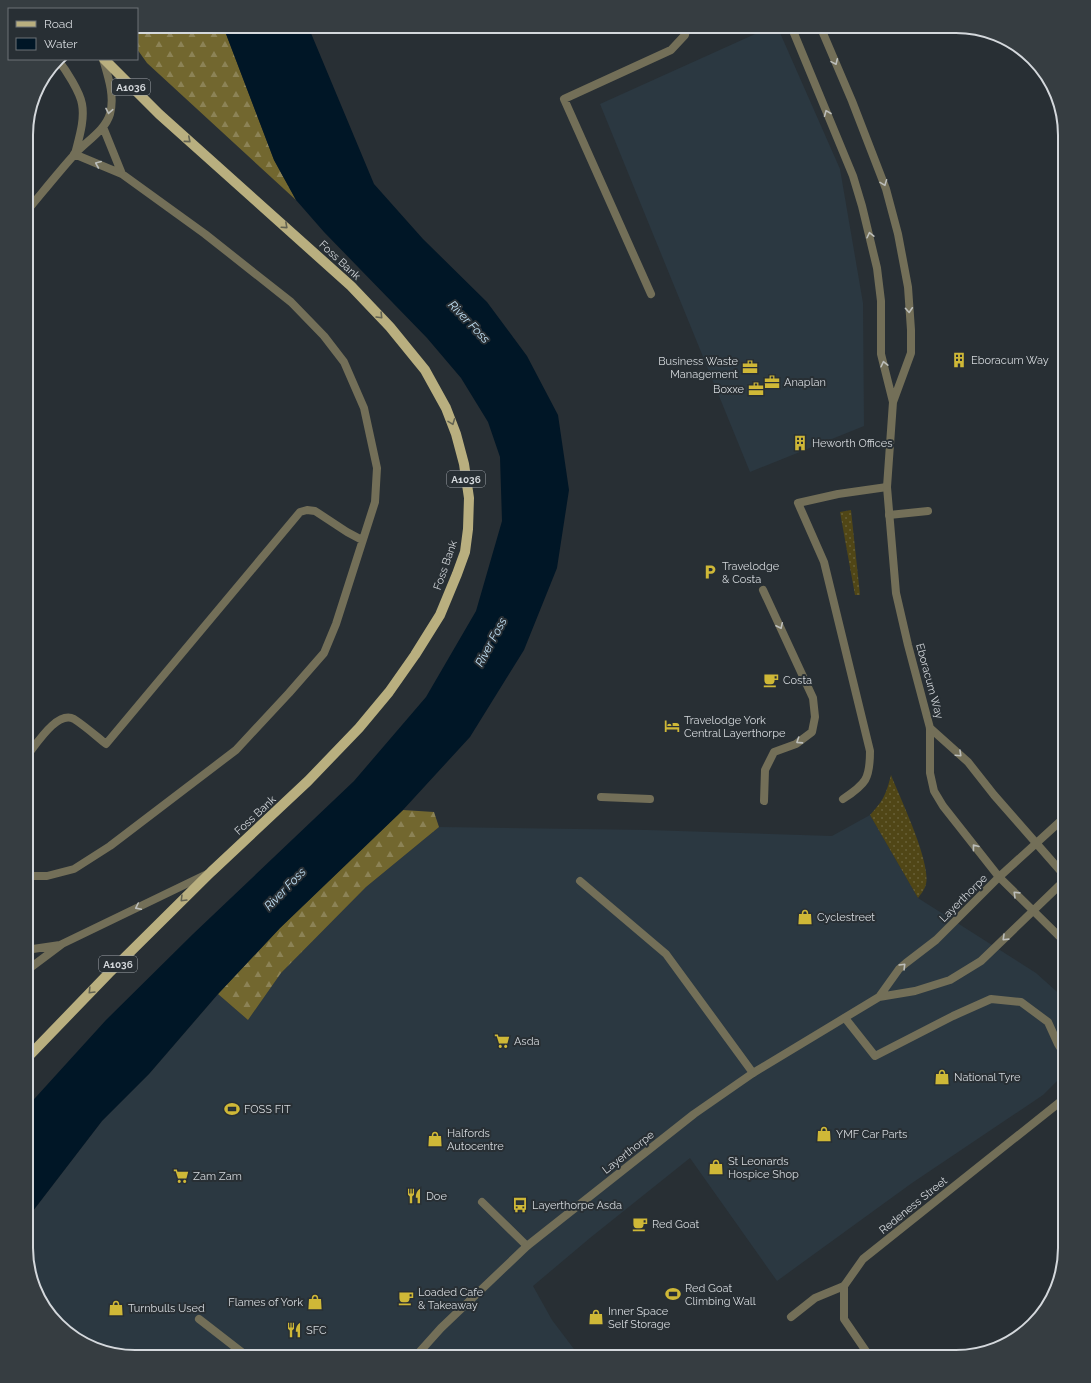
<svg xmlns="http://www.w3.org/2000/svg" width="1091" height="1383" font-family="Raleway,sans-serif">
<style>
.built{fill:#2b3841}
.grass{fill:url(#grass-dots)}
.forest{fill:url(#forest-firs)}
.water{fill:#001626}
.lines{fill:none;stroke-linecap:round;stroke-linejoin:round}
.service{stroke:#736f58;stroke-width:8}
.minor{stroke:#736f58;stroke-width:8}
.tertiary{stroke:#736f58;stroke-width:8}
.primary{stroke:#b9af7f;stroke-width:10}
.oneway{stroke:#bcbebb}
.oneway2{stroke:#626252}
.labels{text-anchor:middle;stroke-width:4;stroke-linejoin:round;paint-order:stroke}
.shield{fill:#282f34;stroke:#a0a5aa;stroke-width:1}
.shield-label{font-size:10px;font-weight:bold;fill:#d4d8dc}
.street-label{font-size:11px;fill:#d4d8dc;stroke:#282f34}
.poi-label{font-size:11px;fill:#d4d8dc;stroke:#282f34;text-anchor:start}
.water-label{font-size:12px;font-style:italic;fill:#c1e0f5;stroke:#282f34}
.rim{fill:none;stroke:#d4d8dc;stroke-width:2}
</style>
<defs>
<pattern id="grass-dots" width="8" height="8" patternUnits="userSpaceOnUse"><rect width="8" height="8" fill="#504616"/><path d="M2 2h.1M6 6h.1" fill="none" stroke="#686037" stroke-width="1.8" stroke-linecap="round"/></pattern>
<pattern id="forest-firs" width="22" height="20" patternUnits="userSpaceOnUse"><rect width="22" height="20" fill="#72672f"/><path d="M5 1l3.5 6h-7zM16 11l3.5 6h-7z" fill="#8c8356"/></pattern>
</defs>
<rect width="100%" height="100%" fill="#282f34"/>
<path class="built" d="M 773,26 L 777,26 L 840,169 L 863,303 L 864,426 L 750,472 L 600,104 Z
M 870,815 L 918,898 L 1036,973 L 1065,999 L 1065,1073 L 1043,1095 L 912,1183 L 777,1281 L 690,1158 L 590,1238 L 533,1286 L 552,1320 L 580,1357 L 135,1357 L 81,1342 L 45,1309 L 26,1248 L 26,1220 L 102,1121 L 149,1074 L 218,994 L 248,1020 L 281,973 L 366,887 L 439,827 L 648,830 L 832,836 Z"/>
<path class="grass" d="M 851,510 L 860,595 L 855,595 L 840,512 Z
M 891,775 C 900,798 931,862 926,884 C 925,889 921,894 918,898 L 870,815 C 884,800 886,794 891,775 Z"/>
<path class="forest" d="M 137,26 L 223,26 L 274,160 L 296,200 L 147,63 L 137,49 Z
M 403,810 L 434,812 L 439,827 L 366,887 L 281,973 L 248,1020 L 218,994 L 280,928 Z"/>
<path class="water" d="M 223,26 L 308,26 L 374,184 L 423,239 L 487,302 L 527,356 L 558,415 L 569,490 L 557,568 L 524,650 L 470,737 L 403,810 L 280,928 L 218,994 L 149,1074 L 102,1121 L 26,1220 L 26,1108 L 106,1020 L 193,934 L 354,781 L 426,697 L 476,611 L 502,521 L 500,457 L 488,422 L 461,378 L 427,338 L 324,232 L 296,200 L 274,160 Z"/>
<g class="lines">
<path class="service" d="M 622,27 L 624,26
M 58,60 C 66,70 80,92 82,104 C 85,120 79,138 75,154
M 103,127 L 122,174
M 26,212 C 42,193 57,174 74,155 C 85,142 105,131 110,114 C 115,96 108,76 103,59
M 651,294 L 564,99 L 671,50 L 685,35 L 687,26
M 889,515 L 928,511
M 763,590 L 813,698 L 815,717 L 812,732 L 796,744 L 774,752 L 765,770 L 764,801
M 26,757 C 36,745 57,710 74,719 C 85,726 96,736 106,744 L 300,512 L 307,510 L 315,511 L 347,532 L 362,540
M 601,797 L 650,799
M 843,799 C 866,784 870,779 870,751 L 824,562 L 798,503 L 838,494 L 887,487
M 26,876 L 47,876 L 74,869 L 110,846 L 236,750 L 289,693 L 324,653 L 336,624 L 375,502 L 377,468 L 364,408 L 344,362 L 324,336 L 291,302 L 205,234 L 122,174 L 74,154
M 580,881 L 666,954 L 753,1073
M 26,950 L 60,945
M 26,971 L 62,944 L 207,874
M 845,1018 L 875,1056 L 953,1016 L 991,999 L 1021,1002 L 1048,1022 L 1058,1044 L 1065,1055
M 482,1202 L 527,1246
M 791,1317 L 815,1298 L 844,1286
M 199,1319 L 248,1357"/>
<path class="minor" d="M 870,1357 L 844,1319 L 844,1286 L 863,1259 L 1065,1098"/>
<path class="tertiary" d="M 791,26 L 853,176 L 862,206 L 877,268 L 881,301 L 881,354 L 893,402
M 820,26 L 852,101 L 886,189 L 898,234 L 908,287 L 911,330 L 911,353 L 893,402 L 887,487 L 896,593 L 908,645 L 930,728 L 930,773 L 934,791 L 943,806 L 999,877 L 1065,942
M 930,728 L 968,762 L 994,795 L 1065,876
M 879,997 L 915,991 L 950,980 L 981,961 L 1065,880
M 415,1357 L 441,1328 L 527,1246 L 694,1114 L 753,1073 L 879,997 L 899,969 L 906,963 L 936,940 L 999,877 L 1065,817"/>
<path class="primary" d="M 26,1059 L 109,973 L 211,872 L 308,781 L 359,728 L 389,692 L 415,655 L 440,615 L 457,574 L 465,552 L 468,529 L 469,498 L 464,464 L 456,434 L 446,408 L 425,370 L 390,327 L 351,286 L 159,114 L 104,59"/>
</g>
<defs><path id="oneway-chevron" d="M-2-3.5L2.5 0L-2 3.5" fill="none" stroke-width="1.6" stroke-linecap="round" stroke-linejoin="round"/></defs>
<g class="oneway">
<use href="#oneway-chevron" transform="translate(835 62) rotate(66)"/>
<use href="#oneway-chevron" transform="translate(109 111) rotate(101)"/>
<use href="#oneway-chevron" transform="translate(827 113) rotate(-112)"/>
<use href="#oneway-chevron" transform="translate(98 164) rotate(-157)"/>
<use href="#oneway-chevron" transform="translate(884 183) rotate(69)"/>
<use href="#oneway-chevron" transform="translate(870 235) rotate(-103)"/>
<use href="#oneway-chevron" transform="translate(909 310) rotate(86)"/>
<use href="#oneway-chevron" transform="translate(884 364) rotate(-103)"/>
<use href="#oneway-chevron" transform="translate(780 626) rotate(65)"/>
<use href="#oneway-chevron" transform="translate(799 741) rotate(147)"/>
<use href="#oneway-chevron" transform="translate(959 754) rotate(43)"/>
<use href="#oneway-chevron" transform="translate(975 847) rotate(-128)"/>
<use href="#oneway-chevron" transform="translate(1016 894) rotate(-136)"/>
<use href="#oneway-chevron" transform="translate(138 907) rotate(154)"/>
<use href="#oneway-chevron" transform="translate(1005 938) rotate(136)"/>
<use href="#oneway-chevron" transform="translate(903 966) rotate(-45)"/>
</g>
<g class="oneway2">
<use href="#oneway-chevron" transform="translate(188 140) rotate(41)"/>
<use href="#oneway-chevron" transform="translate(285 226) rotate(42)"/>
<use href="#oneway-chevron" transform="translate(380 316) rotate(46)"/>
<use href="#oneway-chevron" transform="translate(452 422) rotate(69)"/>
<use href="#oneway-chevron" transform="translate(183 899) rotate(135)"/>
<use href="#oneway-chevron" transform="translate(91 991) rotate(134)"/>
</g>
<defs>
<g id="building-bare" transform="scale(1.2)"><path d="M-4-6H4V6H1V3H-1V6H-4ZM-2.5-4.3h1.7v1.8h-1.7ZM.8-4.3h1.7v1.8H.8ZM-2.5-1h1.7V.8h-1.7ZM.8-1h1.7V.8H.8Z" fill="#cfb837" stroke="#282f34" stroke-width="2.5" paint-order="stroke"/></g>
<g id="office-bare" transform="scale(1.2)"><path d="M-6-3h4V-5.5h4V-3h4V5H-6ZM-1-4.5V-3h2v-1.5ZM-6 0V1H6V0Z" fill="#cfb837" stroke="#282f34" stroke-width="2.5" paint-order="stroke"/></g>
<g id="parking-bare" transform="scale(1.2)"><path d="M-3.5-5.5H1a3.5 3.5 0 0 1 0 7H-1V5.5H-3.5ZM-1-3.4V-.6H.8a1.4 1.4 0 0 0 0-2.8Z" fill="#cfb837" stroke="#282f34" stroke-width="2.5" paint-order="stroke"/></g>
<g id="cafe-bare" transform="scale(1.2)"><path d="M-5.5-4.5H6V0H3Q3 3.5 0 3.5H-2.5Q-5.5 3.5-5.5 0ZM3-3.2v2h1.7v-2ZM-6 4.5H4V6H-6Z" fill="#cfb837" stroke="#282f34" stroke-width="2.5" paint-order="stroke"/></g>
<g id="hotel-bare" transform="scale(1.2)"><path d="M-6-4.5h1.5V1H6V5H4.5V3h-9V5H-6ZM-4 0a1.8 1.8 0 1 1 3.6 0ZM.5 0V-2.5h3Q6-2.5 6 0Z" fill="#cfb837" stroke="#282f34" stroke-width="2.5" paint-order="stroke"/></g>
<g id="shop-bare" transform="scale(1.2)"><path d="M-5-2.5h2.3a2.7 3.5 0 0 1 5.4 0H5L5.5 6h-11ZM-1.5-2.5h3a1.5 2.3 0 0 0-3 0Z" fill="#cfb837" stroke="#282f34" stroke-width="2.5" paint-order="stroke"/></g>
<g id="supermarket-bare" transform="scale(1.2)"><path d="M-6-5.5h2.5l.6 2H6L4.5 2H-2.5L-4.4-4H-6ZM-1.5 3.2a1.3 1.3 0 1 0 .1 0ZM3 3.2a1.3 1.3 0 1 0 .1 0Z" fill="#cfb837" stroke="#282f34" stroke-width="2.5" paint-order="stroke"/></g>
<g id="stadium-bare" transform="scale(1.2)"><path d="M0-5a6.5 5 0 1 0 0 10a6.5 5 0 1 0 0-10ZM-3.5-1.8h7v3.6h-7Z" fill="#cfb837" stroke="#282f34" stroke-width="2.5" paint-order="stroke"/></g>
<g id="restaurant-bare" transform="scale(1.2)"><path d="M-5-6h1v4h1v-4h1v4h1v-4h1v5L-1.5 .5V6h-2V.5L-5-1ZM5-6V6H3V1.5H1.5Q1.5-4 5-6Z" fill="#cfb837" stroke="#282f34" stroke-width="2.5" paint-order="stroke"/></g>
<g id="bus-bare" transform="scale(1.2)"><path d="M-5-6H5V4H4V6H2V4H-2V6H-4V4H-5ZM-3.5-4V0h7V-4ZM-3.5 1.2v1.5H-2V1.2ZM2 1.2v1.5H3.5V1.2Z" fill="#cfb837" stroke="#282f34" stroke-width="2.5" paint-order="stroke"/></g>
</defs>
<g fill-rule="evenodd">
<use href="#building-bare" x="959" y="360"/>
<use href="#office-bare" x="750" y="367"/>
<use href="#office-bare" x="772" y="382"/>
<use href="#office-bare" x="756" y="389"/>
<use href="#building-bare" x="800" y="443"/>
<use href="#parking-bare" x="710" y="572"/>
<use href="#cafe-bare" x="771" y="680"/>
<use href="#hotel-bare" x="672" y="726"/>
<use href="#shop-bare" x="805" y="917"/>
<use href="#supermarket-bare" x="502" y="1041"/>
<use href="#shop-bare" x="942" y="1077"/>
<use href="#stadium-bare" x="232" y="1109"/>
<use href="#shop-bare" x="824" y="1134"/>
<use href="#shop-bare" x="435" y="1139"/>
<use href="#shop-bare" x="716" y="1167"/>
<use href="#supermarket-bare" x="181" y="1176"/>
<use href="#restaurant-bare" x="414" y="1196"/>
<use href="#bus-bare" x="520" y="1205"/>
<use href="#cafe-bare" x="640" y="1224"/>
<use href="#stadium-bare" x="673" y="1294"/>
<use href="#cafe-bare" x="406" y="1298"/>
<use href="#shop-bare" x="315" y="1302"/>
<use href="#shop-bare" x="116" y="1308"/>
<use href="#shop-bare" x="596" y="1317"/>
<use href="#restaurant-bare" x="294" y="1330"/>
</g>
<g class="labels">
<g class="shield">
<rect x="112" y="79" width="38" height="16" rx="3"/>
<rect x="447" y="471" width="38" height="16" rx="3"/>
<rect x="99" y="956" width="38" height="16" rx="3"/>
</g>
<g class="shield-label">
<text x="131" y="91">A1036</text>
<text x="466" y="483">A1036</text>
<text x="118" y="968">A1036</text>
</g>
<g class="street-label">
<text transform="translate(340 260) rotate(43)" y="4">Foss Bank</text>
<text transform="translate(445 565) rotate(-71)" y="4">Foss Bank</text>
<text transform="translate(930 681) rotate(75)" y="4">Eboracum Way</text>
<text transform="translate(255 815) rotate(-43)" y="4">Foss Bank</text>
<text transform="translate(963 898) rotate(-45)" y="4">Layerthorpe</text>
<text transform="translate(628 1152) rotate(-38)" y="4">Layerthorpe</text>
<text transform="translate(913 1205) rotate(-39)" y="4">Redeness Street</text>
</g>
<g class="poi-label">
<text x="971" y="364">Eboracum Way</text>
<text x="738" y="365" text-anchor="end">Business Waste<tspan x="738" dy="13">Management</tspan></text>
<text x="784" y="386">Anaplan</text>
<text x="744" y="393" text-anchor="end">Boxxe</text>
<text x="812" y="447">Heworth Offices</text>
<text x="722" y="570">Travelodge<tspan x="722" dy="13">&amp; Costa</tspan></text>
<text x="783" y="684">Costa</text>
<text x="684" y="724">Travelodge York<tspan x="684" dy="13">Central Layerthorpe</tspan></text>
<text x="817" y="921">Cyclestreet</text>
<text x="514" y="1045">Asda</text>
<text x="954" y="1081">National Tyre</text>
<text x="244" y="1113">FOSS FIT</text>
<text x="447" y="1137">Halfords<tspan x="447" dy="13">Autocentre</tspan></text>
<text x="836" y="1138">YMF Car Parts</text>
<text x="728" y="1165">St Leonards<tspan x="728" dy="13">Hospice Shop</tspan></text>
<text x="193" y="1180">Zam Zam</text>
<text x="426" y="1200">Doe</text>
<text x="532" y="1209">Layerthorpe Asda</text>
<text x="652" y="1228">Red Goat</text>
<text x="685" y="1292">Red Goat<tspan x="685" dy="13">Climbing Wall</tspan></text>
<text x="418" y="1296">Loaded Cafe<tspan x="418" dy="13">&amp; Takeaway</tspan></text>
<text x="303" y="1306" text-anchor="end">Flames of York</text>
<text x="128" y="1312">Turnbulls Used</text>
<text x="608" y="1315">Inner Space<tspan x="608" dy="13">Self Storage</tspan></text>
<text x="306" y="1334">SFC</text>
</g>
<g class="water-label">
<text transform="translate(469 322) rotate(46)" y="4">River Foss</text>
<text transform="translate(491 642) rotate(-62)" y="4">River Foss</text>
<text transform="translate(285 889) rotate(-46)" y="4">River Foss</text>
</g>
</g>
<path d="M0 0H1091V1383H0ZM135 33H956A102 102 0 0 1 1058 135V1248A102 102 0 0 1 956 1350H135A102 102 0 0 1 33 1248V135A102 102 0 0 1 135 33Z" fill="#363d41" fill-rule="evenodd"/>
<path class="rim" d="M135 33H956A102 102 0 0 1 1058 135V1248A102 102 0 0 1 956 1350H135A102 102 0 0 1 33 1248V135A102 102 0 0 1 135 33Z"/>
<rect x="8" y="8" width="130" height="52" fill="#282f34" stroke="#6d7377"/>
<rect x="16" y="21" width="20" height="6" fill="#b9af7f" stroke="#6d7377"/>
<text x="44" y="28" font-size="12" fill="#d4d8dc">Road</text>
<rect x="16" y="38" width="20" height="12" fill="#001626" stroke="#6d7377"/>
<text x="44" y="48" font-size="12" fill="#d4d8dc">Water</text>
</svg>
